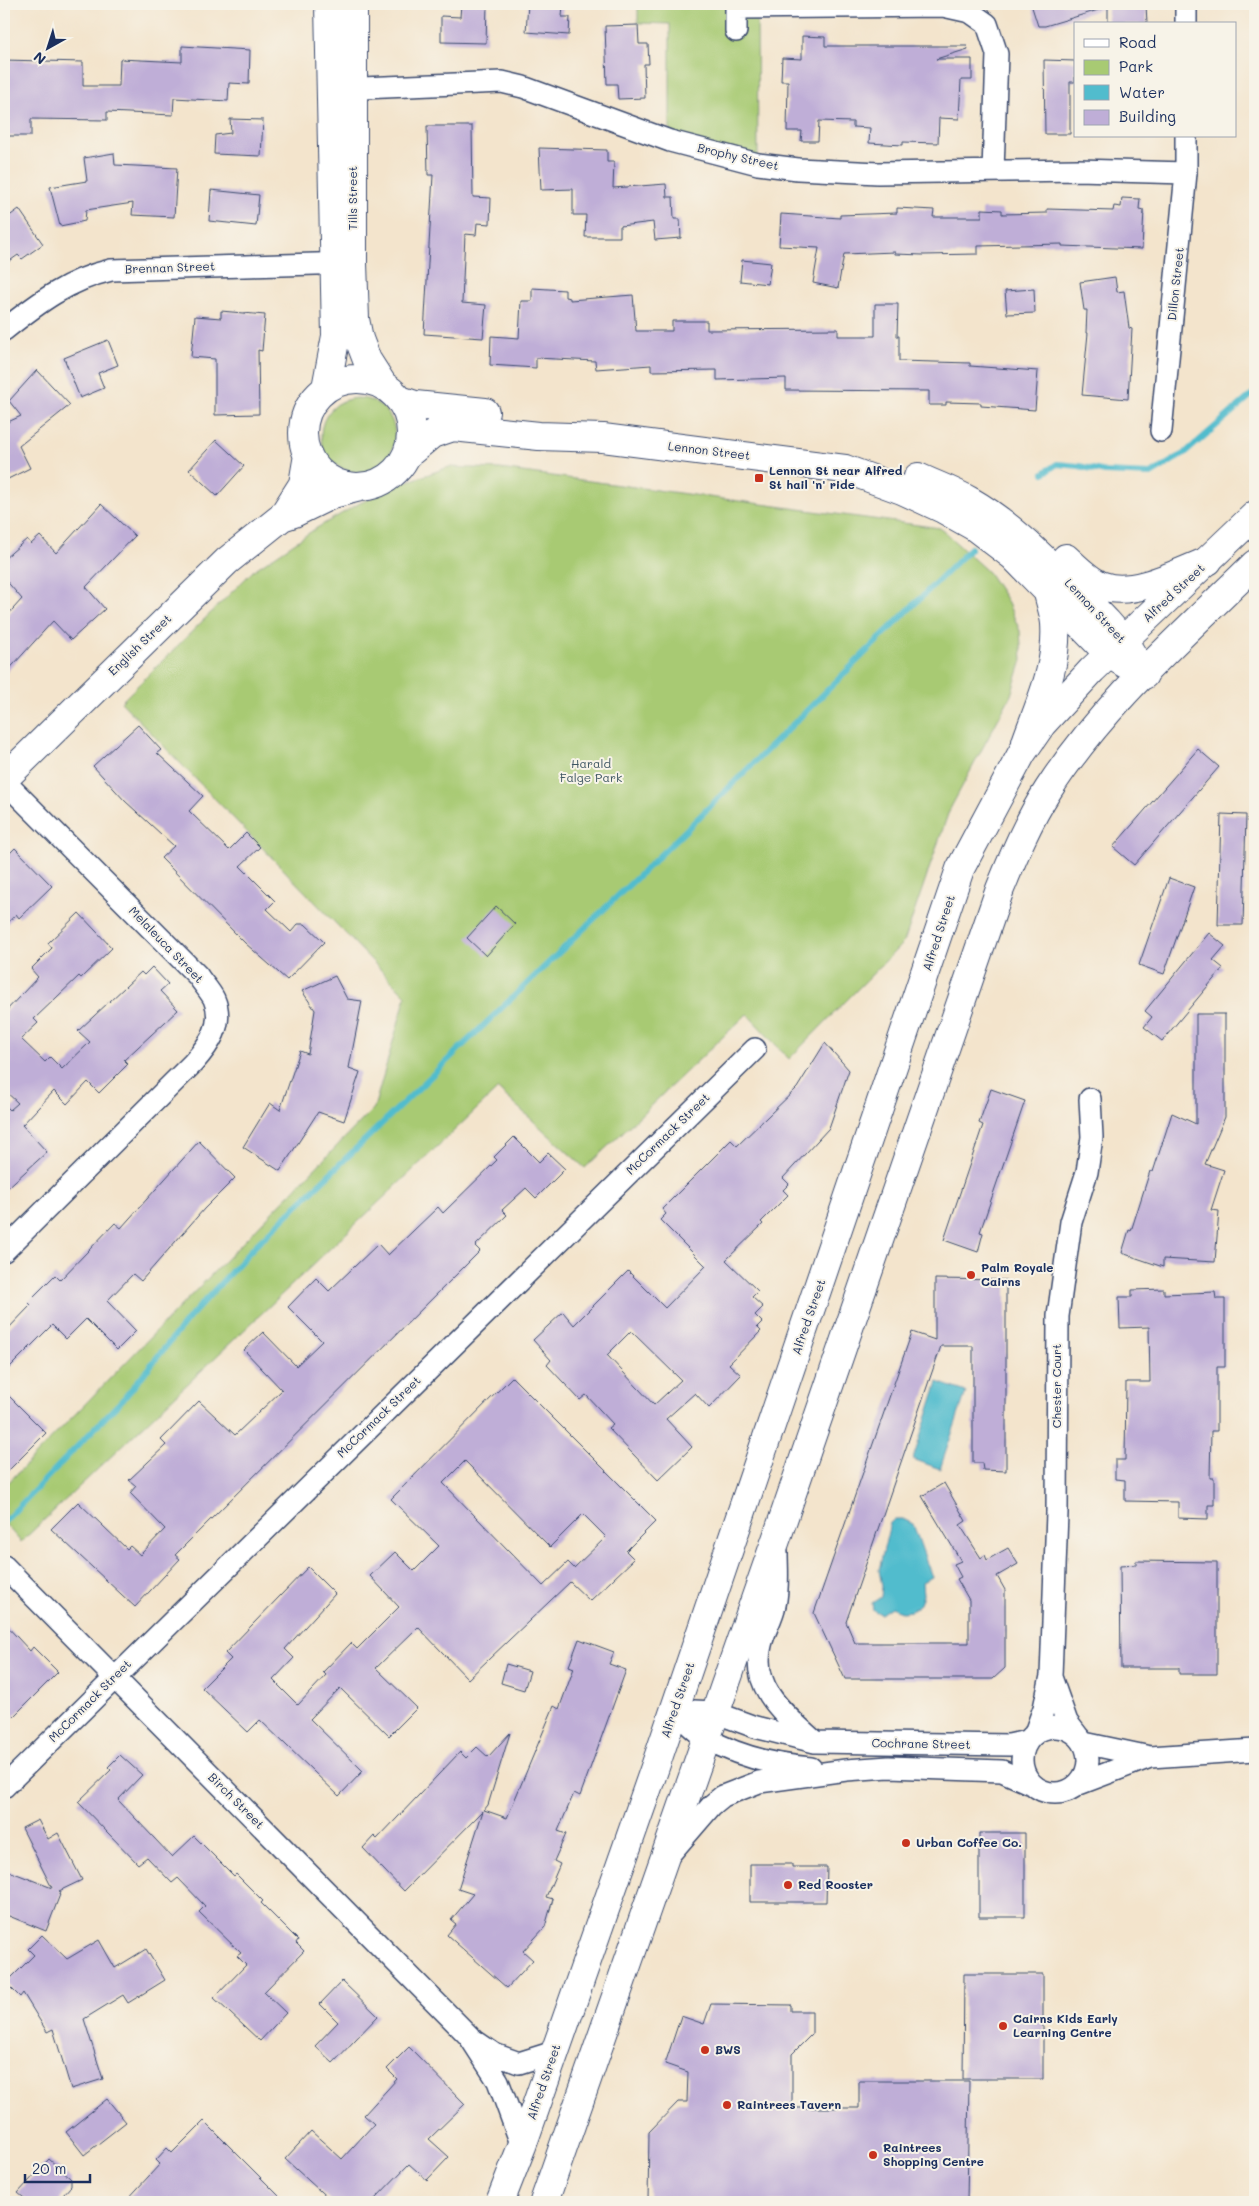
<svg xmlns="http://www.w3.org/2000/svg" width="1259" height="2206" font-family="Mali,sans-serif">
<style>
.green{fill:#a8ca73;stroke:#627c68}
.water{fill:#51bccd;stroke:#367696}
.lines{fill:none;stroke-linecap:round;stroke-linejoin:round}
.stream{stroke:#51bccd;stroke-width:6}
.building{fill:#bfaed7;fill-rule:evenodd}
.street-casing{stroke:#3b4a6e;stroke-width:24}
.secondary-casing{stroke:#3b4a6e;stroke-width:30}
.primary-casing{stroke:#3b4a6e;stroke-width:30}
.street{stroke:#fff;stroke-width:21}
.secondary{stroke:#fff;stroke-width:28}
.primary{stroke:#fff;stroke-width:28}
.poi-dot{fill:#c8321e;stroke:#f7f3e8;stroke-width:2}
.labels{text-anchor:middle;stroke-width:4;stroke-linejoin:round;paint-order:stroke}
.street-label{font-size:12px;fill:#1b2f5e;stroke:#f7f3e8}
.poi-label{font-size:12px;font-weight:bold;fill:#1b2f5e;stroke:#f7f3e8;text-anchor:start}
.park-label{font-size:12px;fill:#3e5663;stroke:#f7f3e8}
</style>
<rect width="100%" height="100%" fill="#f7f3e8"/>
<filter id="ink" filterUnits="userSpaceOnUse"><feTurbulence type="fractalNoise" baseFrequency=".02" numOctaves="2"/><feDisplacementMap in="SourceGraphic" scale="10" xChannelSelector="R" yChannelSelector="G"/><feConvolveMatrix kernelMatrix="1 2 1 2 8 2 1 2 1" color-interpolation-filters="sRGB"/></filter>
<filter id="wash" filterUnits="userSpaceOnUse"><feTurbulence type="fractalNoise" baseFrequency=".0096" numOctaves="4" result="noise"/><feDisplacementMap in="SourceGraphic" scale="20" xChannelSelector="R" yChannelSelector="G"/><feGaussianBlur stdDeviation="1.12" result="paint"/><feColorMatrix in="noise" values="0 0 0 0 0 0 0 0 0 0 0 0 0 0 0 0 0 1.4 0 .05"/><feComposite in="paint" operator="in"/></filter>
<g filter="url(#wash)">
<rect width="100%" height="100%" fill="#f3e4cc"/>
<path class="green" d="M 663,4 L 757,4 L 758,164 L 670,141 L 670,24 L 638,23 L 638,6 L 662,6 Z
M321 435a37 37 0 1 1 74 0a37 37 0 1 1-74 0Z
M 449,467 L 500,469 L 940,528 L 988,572 L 1006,599 L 1020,631 L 1022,660 L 1011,695 L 949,811 L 904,942 L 789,1059 L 747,1014 L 585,1168 L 498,1089 L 21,1542 L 4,1523 L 4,1487 L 374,1108 L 406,996 L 121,702 L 254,570 L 315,529 L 360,503 L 406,482 Z"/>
<path class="water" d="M 938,1382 L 966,1392 L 940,1469 L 913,1459 Z
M 895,1519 L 903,1519 L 913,1524 L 932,1577 L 922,1582 L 923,1595 L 920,1604 L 911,1611 L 902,1612 L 891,1607 L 881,1614 L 873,1610 L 872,1603 L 881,1597 L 882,1586 L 879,1570 L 890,1523 Z"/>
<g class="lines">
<path class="stream" d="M 1044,473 L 1057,464 L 1079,466 L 1105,472 L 1151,474 L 1185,453 L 1255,392
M 4,1522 L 125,1397 L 189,1318 L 253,1248 L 683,833 L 971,548"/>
</g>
<g id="blocks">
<path class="building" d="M 461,4 L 487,4 L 486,43 L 441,42 L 441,16 L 460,17 Z
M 528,4 L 563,4 L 562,17 L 570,17 L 569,35 L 526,32 Z
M 1031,4 L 1104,4 L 1105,8 L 1045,26 L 1038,26 Z
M 1108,4 L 1146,4 L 1147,24 L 1108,24 Z
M 638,25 L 639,44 L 648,44 L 649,64 L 644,64 L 645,98 L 618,99 L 617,84 L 607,84 L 605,26 Z
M 802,36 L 825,37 L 825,46 L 967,46 L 968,49 L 936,59 L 972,59 L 972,80 L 961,80 L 959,119 L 939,118 L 938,143 L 903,142 L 903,145 L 869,143 L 870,128 L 853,127 L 853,122 L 819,121 L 818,141 L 801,141 L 802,131 L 787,131 L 788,81 L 781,81 L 782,58 L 802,59 Z
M 182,46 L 250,50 L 249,84 L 229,83 L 228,101 L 174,98 L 173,115 L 107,112 L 107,120 L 31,119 L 31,136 L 4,136 L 4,60 L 83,62 L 83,86 L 119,86 L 120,59 L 182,62 Z
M 1044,60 L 1075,61 L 1075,82 L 1070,82 L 1070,134 L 1045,134 Z
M 230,119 L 263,120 L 261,156 L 214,154 L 215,135 L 231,133 Z
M 427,126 L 472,126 L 473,197 L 491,198 L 490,224 L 477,223 L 476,235 L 465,234 L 462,303 L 486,305 L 483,338 L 424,334 L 433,175 L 428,175 Z
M 539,148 L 607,150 L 607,162 L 614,162 L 613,188 L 666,184 L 667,197 L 673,197 L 674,219 L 680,219 L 681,238 L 655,240 L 653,222 L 620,226 L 620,237 L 585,237 L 586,215 L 573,215 L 573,189 L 541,190 Z
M 114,153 L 115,165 L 177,168 L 174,217 L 132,215 L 133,203 L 86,210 L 85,221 L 60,226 L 50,187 L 87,181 L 84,158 Z
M 211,190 L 259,195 L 256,226 L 209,221 Z
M 1122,198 L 1140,199 L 1139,209 L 1144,210 L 1142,249 L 1062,246 L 1062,244 L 978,246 L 978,254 L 923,255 L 895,254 L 895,252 L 844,254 L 838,288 L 813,283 L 819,248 L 779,246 L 781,214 L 840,218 L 840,215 L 897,213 L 897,208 L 934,210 L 933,217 L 982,217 L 982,209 L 1002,210 L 1002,214 L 1047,213 L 1047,209 L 1113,211 L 1114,206 L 1121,207 Z
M 19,209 L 43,244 L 22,259 L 18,255 L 4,265 L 4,220 Z
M 742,260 L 771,263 L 768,284 L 740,281 Z
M 1115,277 L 1117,292 L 1124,291 L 1129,328 L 1132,329 L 1128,399 L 1082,395 L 1088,333 L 1086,333 L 1087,310 L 1084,310 L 1080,282 Z
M 532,288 L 565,290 L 565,297 L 570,298 L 570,300 L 633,295 L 636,331 L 672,331 L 672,321 L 707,321 L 707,330 L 838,329 L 838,336 L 875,336 L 875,304 L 898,304 L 897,336 L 899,336 L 899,361 L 970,363 L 970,366 L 1038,371 L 1035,410 L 981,406 L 981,403 L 946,402 L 946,405 L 929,405 L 929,391 L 786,390 L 786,378 L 717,380 L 717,370 L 651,371 L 651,365 L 596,369 L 595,361 L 536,358 L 536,368 L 490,365 L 491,336 L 519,338 L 521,301 L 532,301 Z
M 1034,289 L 1035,313 L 1007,314 L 1005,291 Z
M 221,311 L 265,315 L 262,351 L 258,350 L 259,414 L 215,415 L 215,359 L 191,357 L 195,316 L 221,318 Z
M 108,340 L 118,365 L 98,373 L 104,388 L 80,398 L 64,358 Z
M 37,370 L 70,405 L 19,446 L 30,468 L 4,481 L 4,413 L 8,422 L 21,416 L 9,401 Z
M 216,440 L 244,466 L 217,496 L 189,470 Z
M 101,504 L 135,536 L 86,587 L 105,609 L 71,640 L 53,621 L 4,675 L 4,619 L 22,599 L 4,578 L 4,559 L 27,539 L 31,544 L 40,536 L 56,553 Z
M 138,725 L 161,750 L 157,753 L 203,796 L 189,811 L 229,850 L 246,833 L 260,847 L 240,866 L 275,901 L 267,909 L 291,932 L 298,924 L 305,924 L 324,942 L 287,980 L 245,943 L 161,858 L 174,846 L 125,801 L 93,766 Z
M 1198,749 L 1219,767 L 1134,865 L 1113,847 Z
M 1221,814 L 1246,815 L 1243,925 L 1218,925 Z
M 15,848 L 52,886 L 19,918 L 16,914 L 4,927 L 4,859 Z
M 1169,878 L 1194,887 L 1164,974 L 1139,965 Z
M 496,906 L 515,924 L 486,956 L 467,938 Z
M 79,913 L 112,948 L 81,978 L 79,976 L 34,1019 L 38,1023 L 21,1039 L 45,1062 L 50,1057 L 62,1069 L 90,1042 L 78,1031 L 141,972 L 144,975 L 152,967 L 168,984 L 160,991 L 178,1010 L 124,1060 L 128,1064 L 99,1093 L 88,1082 L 67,1104 L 54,1091 L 22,1125 L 47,1152 L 4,1191 L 4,1104 L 10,1110 L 18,1103 L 4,1090 L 4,1013 L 38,977 L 31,969 L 52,948 L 48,943 Z
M 1209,933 L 1225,946 L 1213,960 L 1223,968 L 1162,1041 L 1144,1027 L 1152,1017 L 1145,1011 Z
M 335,976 L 347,999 L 362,1001 L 349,1068 L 360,1072 L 344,1121 L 318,1112 L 280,1171 L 243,1147 L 270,1103 L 280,1110 L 300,1051 L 308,1054 L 315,1010 L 302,991 Z
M 1196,1014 L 1225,1014 L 1225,1117 L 1205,1164 L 1224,1170 L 1211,1210 L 1219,1211 L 1215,1262 L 1163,1259 L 1163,1267 L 1122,1253 L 1129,1230 L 1131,1231 L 1150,1171 L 1153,1172 L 1172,1113 L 1196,1124 Z
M 825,1043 L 849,1070 L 829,1128 L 783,1178 L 789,1184 L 783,1190 L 788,1195 L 761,1222 L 763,1224 L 726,1260 L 758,1291 L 752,1297 L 763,1307 L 755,1315 L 762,1322 L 757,1327 L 761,1331 L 729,1364 L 741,1375 L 709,1408 L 695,1393 L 666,1419 L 692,1447 L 658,1480 L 608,1428 L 613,1424 L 586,1395 L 580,1400 L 547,1365 L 551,1360 L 533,1340 L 563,1312 L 574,1325 L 628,1271 L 665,1308 L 706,1266 L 660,1220 L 666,1214 L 662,1209 L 731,1140 L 737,1146 L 797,1088 ZM 631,1331 L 681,1380 L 654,1405 L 607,1355 Z
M 991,1089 L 1025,1101 L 980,1232 L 983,1233 L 978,1252 L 944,1240 L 983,1125 L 979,1123 Z
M 514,1137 L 539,1162 L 548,1153 L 565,1169 L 536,1198 L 526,1188 L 502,1210 L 507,1215 L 475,1246 L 480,1251 L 175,1555 L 180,1559 L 135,1607 L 51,1529 L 78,1502 L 127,1549 L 130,1546 L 140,1555 L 165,1529 L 130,1493 L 136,1486 L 129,1480 L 166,1445 L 161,1440 L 199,1401 L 235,1435 L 282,1390 L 244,1350 L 263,1332 L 296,1366 L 322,1341 L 288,1307 L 316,1278 L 329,1291 L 378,1244 L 388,1255 L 438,1207 L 443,1213 L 497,1160 L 494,1157 Z
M 199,1141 L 235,1178 L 204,1209 L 141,1281 L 133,1274 L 107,1301 L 136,1331 L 117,1350 L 86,1319 L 66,1339 L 52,1325 L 4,1373 L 4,1333 L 31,1305 L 28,1302 L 55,1275 L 60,1280 L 115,1223 L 121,1228 Z
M 935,1279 L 1006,1280 L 1006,1471 L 983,1470 L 982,1463 L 973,1463 L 973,1346 L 941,1346 L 846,1622 L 855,1643 L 969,1643 L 969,1600 L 957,1579 L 961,1577 L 954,1564 L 961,1561 L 922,1496 L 944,1483 L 966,1521 L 960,1525 L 981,1558 L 985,1555 L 987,1560 L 1008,1548 L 1018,1564 L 997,1576 L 1005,1590 L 1005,1668 L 993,1679 L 845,1679 L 814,1613 L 912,1332 L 935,1340 Z
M 1164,1289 L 1164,1294 L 1215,1292 L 1216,1299 L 1225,1299 L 1225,1367 L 1217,1367 L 1217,1431 L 1211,1431 L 1210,1478 L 1214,1478 L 1214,1505 L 1208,1505 L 1208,1519 L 1178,1518 L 1178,1502 L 1125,1501 L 1125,1480 L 1115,1479 L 1115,1460 L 1125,1460 L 1126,1382 L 1150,1382 L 1149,1327 L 1120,1328 L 1119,1297 L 1132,1297 L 1132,1290 Z
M 512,1377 L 656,1521 L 626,1551 L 634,1559 L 590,1601 L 570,1582 L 468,1679 L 418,1627 L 376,1668 L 417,1708 L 389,1736 L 340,1688 L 310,1719 L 363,1771 L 339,1796 L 260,1720 L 248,1732 L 202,1688 L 231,1659 L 225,1653 L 308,1567 L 335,1594 L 285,1649 L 294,1658 L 273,1680 L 298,1705 L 326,1675 L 323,1672 L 351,1643 L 357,1649 L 399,1607 L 370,1576 L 395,1552 L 414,1571 L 439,1546 L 391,1499 ZM 465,1461 L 550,1547 L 583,1514 L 606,1537 L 574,1568 L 568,1562 L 543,1586 L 443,1483 Z
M 4,1391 L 46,1433 L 4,1475 Z
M 1136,1561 L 1217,1562 L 1217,1674 L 1179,1674 L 1179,1668 L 1121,1668 L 1120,1566 L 1136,1565 Z
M 4,1623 L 30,1651 L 33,1647 L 58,1672 L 4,1726 Z
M 579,1639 L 614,1652 L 609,1664 L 626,1670 L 580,1796 L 574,1793 L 558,1831 L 566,1834 L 554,1861 L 560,1864 L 546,1897 L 553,1899 L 545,1927 L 523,1951 L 533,1960 L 507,1988 L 447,1935 L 456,1924 L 451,1920 L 473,1894 L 458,1889 L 483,1811 L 404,1891 L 363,1848 L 374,1836 L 377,1839 L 460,1752 L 466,1758 L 477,1747 L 488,1757 L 510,1733 L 488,1805 L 484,1810 L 507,1818 L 554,1706 L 559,1709 L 574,1668 L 569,1666 Z
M 506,1664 L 530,1671 L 524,1690 L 501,1683 Z
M 120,1755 L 142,1775 L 118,1800 L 172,1857 L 194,1836 L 234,1876 L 236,1874 L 263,1901 L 261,1903 L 298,1940 L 296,1943 L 304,1951 L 264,1992 L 286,2013 L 260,2041 L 214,1998 L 246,1965 L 237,1956 L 241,1953 L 199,1912 L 205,1906 L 178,1878 L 172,1883 L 147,1857 L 138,1864 L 78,1802 L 111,1770 L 108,1767 Z
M 38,1820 L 48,1839 L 58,1833 L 82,1880 L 59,1891 L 61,1892 L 46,1931 L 4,1914 L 4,1869 L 52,1888 L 22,1828 Z
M 979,1833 L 1025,1833 L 1025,1917 L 979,1917 Z
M 750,1864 L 792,1864 L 792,1867 L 827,1867 L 826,1902 L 750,1902 Z
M 42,1935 L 67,1959 L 99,1940 L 115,1968 L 146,1949 L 165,1980 L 128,2003 L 123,1995 L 84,2019 L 103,2079 L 71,2089 L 53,2029 L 47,2032 L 23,1993 L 20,1997 L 6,1983 L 34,1955 L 28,1949 Z
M 964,1974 L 1043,1974 L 1043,2079 L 963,2079 Z
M 342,1981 L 378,2016 L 333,2063 L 315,2046 L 338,2022 L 320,2004 Z
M 711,2004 L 791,2005 L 791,2011 L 812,2011 L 812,2034 L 792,2054 L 792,2108 L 859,2108 L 859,2081 L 969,2081 L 967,2202 L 648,2202 L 649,2132 L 678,2102 L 687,2102 L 688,2072 L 665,2064 L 681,2016 L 704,2024 Z
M 409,2047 L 465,2104 L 429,2139 L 449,2157 L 427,2180 L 409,2164 L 372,2202 L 332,2202 L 285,2159 L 311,2131 L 342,2159 L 374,2124 L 364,2115 L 397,2079 L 387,2069 Z
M 107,2099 L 126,2122 L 84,2155 L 66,2132 Z
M 204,2121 L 285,2202 L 125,2202 L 160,2164 L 156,2160 L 167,2148 L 172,2153 Z
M 49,2159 L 71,2179 L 71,2186 L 57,2202 L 29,2202 L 18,2193 Z"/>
</g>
</g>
<g filter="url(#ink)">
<use href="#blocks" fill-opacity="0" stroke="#3b4a6e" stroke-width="1"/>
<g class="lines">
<g class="street-casing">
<path id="street" d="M 1186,24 L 1186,4
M 736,31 L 736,8 L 943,6 L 970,12 L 987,24 L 997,54 L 993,171
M 339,89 L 502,82 L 523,87 L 670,141 L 758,164 L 798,169 L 878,173 L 1078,170 L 1186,173
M 4,330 C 38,303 68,280 111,270 L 350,263
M 1161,431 L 1186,173 L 1186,136
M 4,781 L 198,976 C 203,984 210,991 214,999 C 225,1024 209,1045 193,1063 L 4,1251
M 777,1552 C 777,1568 779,1589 775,1605 C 772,1619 764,1631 761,1645 C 750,1689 786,1715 815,1742
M 4,1566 L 469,2036 L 498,2081 L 522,2146
M 1051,1677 L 1067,1722 L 1077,1735
M 674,1710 L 714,1712 L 755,1727 L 815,1742 L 1009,1745 L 1027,1741
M 674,1710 C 684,1719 695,1732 706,1738 C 737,1756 775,1765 811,1768
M1022 1760a33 33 0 1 1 66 0a33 33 0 1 1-66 0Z
M 1035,1733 L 1044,1708 L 1051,1676 L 1057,1513 L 1058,1316 L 1071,1222 L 1087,1172 L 1092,1137 L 1090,1099
M 1084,1743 L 1150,1757 L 1255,1750
M 1079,1784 L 1150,1757
M 4,1787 L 755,1049
M 669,1855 L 712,1805 L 723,1796 L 759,1782 L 846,1770 L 889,1767 L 1002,1771 L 1029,1783
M 475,2041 L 494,2054 L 519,2063 L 554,2052"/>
</g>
<g class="secondary-casing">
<path id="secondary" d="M 353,4 L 353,263 L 355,319 L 359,339 L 367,360 L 383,385
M303 433a54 54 0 1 1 108 0a54 54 0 1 1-108 0Z
M 326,388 L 336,336 L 329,4
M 400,400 L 415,405 L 485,412
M 408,454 L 432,434 L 453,427 L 539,436 L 603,438 L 845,469 L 902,490 L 943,509 L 975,527 L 1013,556 L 1109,654 L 1144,675
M 918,477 C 935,485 953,491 970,501 C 1010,524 1042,557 1074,589 C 1097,611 1120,633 1136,661
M 282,517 L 294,513 L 333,494 L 360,487
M 1066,558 C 1077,568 1089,581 1103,586 C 1134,597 1179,572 1208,561
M 1026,742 C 1040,702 1058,667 1055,623 C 1054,613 1050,602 1048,593
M 4,779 L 227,561 L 282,517 L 303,484 L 308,455"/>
</g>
<g class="primary-casing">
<path id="primary" d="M 500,2202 L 522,2146 L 655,1767 L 960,869 L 1022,753 L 1042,724 L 1092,670 L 1255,515
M 544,2202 L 778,1534 L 1000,889 C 1014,855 1028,821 1048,790 C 1103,704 1183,635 1255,564"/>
</g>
<use href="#street" class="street"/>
<use href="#secondary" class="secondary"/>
<use href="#primary" class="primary"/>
</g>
</g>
<g class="poi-dot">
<rect x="754" y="473" width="10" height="10" rx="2.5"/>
<circle cx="971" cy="1275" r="5"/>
<circle cx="906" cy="1843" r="5"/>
<circle cx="788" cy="1885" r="5"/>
<circle cx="1003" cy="2026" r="5"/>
<circle cx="705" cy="2050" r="5"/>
<circle cx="727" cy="2105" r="5"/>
<circle cx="873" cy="2155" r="5"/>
</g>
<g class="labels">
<g class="street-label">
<text transform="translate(738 157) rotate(13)" y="4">Brophy Street</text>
<text transform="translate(353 198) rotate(-90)" y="4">Tills Street</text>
<text transform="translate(170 268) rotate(-2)" y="4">Brennan Street</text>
<text transform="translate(1176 284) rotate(-84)" y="4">Dillon Street</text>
<text transform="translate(709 451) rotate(7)" y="4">Lennon Street</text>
<text transform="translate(1174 593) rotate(-43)" y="4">Alfred Street</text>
<text transform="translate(1095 611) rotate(47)" y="4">Lennon Street</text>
<text transform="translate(140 645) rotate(-44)" y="4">English Street</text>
<text transform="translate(939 933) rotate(-72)" y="4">Alfred Street</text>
<text transform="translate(166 945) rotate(46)" y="4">Melaleuca Street</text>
<text transform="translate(668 1134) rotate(-44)" y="4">McCormack Street</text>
<text transform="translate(809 1317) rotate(-71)" y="4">Alfred Street</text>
<text transform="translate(1057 1386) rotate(-90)" y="4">Chester Court</text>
<text transform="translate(379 1417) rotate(-44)" y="4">McCormack Street</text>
<text transform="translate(678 1700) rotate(-71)" y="4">Alfred Street</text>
<text transform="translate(90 1701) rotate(-45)" y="4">McCormack Street</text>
<text transform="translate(921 1744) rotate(1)" y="4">Cochrane Street</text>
<text transform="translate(236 1801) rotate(45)" y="4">Birch Street</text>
<text transform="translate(544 2082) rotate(-71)" y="4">Alfred Street</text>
</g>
<g class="poi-label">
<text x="769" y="475">Lennon St near Alfred<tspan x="769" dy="14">St hail 'n' ride</tspan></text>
<text x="981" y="1272">Palm Royale<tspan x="981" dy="14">Cairns</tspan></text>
<text x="916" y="1847">Urban Coffee Co.</text>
<text x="798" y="1889">Red Rooster</text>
<text x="1013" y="2023">Cairns Kids Early<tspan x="1013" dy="14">Learning Centre</tspan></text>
<text x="715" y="2054">BWS</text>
<text x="737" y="2109">Raintrees Tavern</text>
<text x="883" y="2152">Raintrees<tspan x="883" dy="14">Shopping Centre</tspan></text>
</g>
<g class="park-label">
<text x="591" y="768">Harald<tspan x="591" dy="14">Falge Park</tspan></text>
</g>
</g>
<rect width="1259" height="2206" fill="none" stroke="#f7f3e8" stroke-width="20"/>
<rect x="1074" y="22" width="162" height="115" fill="#f7f3e8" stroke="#9fa5b1"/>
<rect x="1084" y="39" width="25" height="8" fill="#ffffff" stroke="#9fa5b1"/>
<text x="1119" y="48" font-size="15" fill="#1b2f5e">Road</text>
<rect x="1084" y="60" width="25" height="15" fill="#a8ca73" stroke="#9fa5b1"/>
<text x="1119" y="72" font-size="15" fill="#1b2f5e">Park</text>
<rect x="1084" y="85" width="25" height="15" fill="#51bccd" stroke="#9fa5b1"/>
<text x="1119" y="98" font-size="15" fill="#1b2f5e">Water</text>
<rect x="1084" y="110" width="25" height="15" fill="#bfaed7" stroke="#9fa5b1"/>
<text x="1119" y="122" font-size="15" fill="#1b2f5e">Building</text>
<g transform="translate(48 48) rotate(219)" stroke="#f7f3e8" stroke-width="4" paint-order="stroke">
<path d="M0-4L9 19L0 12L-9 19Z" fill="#1b2f5e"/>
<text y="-8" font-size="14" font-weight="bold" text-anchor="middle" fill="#1b2f5e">N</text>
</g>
<path d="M25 2174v8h65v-8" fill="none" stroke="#1b2f5e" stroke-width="2.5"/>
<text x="32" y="2174" font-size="15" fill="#1b2f5e" stroke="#f7f3e8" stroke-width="4" paint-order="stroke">20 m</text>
</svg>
